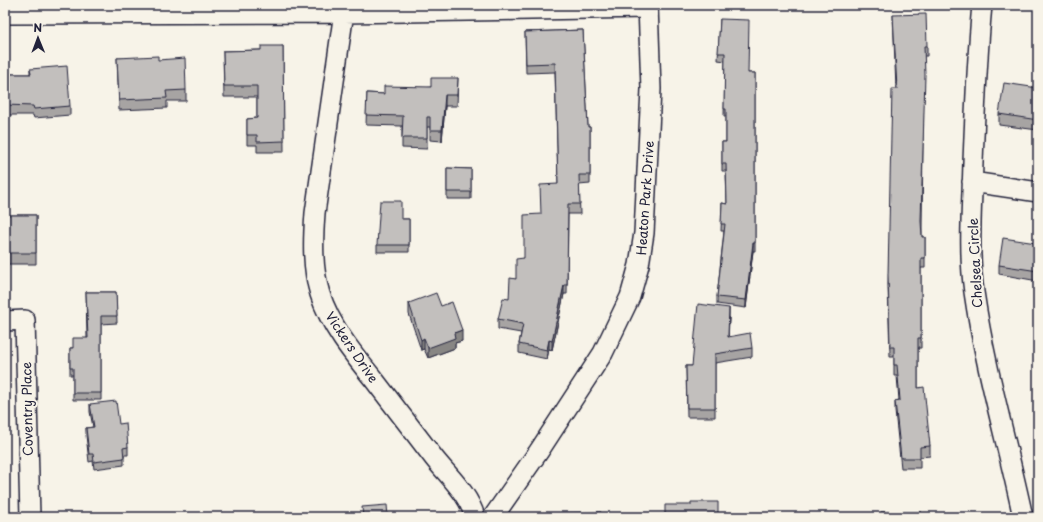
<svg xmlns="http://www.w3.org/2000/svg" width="1043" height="522" font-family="'Playpen Sans',sans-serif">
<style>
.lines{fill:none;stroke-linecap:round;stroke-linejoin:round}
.street-casing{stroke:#22223b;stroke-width:22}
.street{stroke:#f7f3e8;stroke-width:19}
.wall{fill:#a7a4a3;stroke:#22223b}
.shaded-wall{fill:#888684;stroke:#22223b}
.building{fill:#c2bfbd;stroke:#22223b}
.labels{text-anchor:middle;stroke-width:4;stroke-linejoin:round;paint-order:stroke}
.street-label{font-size:13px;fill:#22223b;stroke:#f7f3e8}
</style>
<rect width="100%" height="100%" fill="#f7f3e8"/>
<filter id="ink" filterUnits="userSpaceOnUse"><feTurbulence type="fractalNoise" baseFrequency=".025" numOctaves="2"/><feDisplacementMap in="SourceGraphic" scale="8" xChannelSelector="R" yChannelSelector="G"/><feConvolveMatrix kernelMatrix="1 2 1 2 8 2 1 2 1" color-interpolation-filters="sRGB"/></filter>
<g filter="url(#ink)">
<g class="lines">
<g class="street-casing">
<path id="street" d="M 345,5 L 315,213 C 313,240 312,268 320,294 C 330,326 354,355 375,381 C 395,407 414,432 434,458 C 449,477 468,493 475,517
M 982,5 C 977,57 975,110 973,162 C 972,205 968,250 974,292 C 985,368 1007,442 1023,517
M 5,14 L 344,13 L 647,8
M 972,182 L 1038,192
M 5,321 L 25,320 L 30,517
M 493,517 L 539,451 L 603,353 L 630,297 L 639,265 L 644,233 L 651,89 L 648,5"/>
</g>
<use href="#street" class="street"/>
</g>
<path class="wall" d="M 893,15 L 927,46 L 927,56 L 924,56 L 922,227 L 922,237 L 925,237 L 925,268 L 921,268 L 921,348 L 918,348 L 918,388 L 930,446 L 930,456 L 920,457 L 920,468 L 901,468 L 895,411 L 895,401 L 899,400 L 897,376 L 894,376 L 894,357 L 890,357 L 888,285 L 896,89 Z
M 720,19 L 748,73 L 755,73 L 755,251 L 753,251 L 746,308 L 717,304 L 717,297 L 724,231 L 721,231 L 722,203 L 727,204 L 726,171 L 722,171 L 722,142 L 726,142 L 726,116 L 724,116 L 725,61 L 718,60 Z
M 583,30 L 588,127 L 590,127 L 590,184 L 579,185 L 580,214 L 568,214 L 567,294 L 564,294 L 552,350 L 549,349 L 547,359 L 519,353 L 519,344 L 521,333 L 498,329 L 498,319 L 509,299 L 516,279 L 524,258 L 541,214 L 558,184 L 555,72 L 526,73 L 525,32 Z
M 283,46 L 284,152 L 257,152 L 257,145 L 247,145 L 247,119 L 257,118 L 257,97 L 224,97 L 223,51 L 261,50 Z
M 117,58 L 158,60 L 186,90 L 186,101 L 167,101 L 167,108 L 119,110 Z
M 30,69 L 70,106 L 70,115 L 34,118 L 33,115 L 5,115 L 5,74 L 30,74 Z
M 458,78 L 457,106 L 445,106 L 442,141 L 430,140 L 430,127 L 427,127 L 427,149 L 402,148 L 402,126 L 366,125 L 367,93 L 384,94 L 431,87 Z
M 1038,86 L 1038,130 L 999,125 L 999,114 L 1038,88 Z
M 447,168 L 471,169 L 471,199 L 447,199 Z
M 5,211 L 6,215 L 36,215 L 36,264 L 5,264 Z
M 401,219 L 409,219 L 409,252 L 377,252 L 377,245 Z
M 1038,240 L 1038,281 L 999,274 L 999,265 L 1036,243 Z
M 86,292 L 116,292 L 117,323 L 101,324 L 101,400 L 73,400 L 73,375 L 70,375 L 70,348 L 73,348 L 87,338 Z
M 409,303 L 441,306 L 462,341 L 455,343 L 455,348 L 428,358 L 424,349 L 421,350 L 409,314 Z
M 729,317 L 728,337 L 752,348 L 752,357 L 715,363 L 715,417 L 687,417 L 686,366 L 692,366 Z
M 90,404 L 119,424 L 128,447 L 128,455 L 124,455 L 124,465 L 94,469 L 93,461 L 89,462 L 86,435 L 86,428 L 93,427 L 90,412 Z"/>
<path class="shaded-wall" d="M 445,95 L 445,106 L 442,141 L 442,130 Z
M 753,243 L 753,251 L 746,308 L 746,300 Z
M 564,285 L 564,294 L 552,350 L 552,341 Z
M 729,308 L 729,317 L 728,346 L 728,337 Z
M 462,330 L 462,341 L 455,343 L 455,348 L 428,358 L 428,348 L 454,333 Z
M 424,338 L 424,349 L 421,350 L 421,340 Z
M 549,340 L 549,349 L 547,359 L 547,350 Z"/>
<path class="building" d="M 926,14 L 927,46 L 924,46 L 925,75 L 921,221 L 922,237 L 925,237 L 925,258 L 921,258 L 921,338 L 918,338 L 918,388 L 924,387 L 930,446 L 920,447 L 920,458 L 901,458 L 895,401 L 900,400 L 897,365 L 894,365 L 894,347 L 890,347 L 888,275 L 892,89 L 897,89 L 893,15 Z
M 720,19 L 749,20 L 748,73 L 755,73 L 755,243 L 753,243 L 746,300 L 717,297 L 725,224 L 721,224 L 722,203 L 727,204 L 726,164 L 722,164 L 722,142 L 726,142 L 726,109 L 724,109 L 725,53 L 718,53 Z
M 583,30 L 588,127 L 590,127 L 590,175 L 579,175 L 580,204 L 568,204 L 567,285 L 564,285 L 552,341 L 549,340 L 547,350 L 519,344 L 523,324 L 498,319 L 503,298 L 509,299 L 510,278 L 516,279 L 516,259 L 524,258 L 524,215 L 541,214 L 540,185 L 558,184 L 555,63 L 526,64 L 525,32 Z
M 261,46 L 283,46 L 284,141 L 257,142 L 257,135 L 247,135 L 247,119 L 257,118 L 257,86 L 224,86 L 223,51 L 261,50 Z
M 158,56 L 158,60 L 185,58 L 186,90 L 166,91 L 167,98 L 119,100 L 117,58 Z
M 67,66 L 70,106 L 34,109 L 33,106 L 5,105 L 5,74 L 31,74 L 30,69 Z
M 431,78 L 458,78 L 457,95 L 445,95 L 442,130 L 430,130 L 430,117 L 427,117 L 427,138 L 402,138 L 403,116 L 366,115 L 367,93 L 384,94 L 384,86 L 431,87 Z
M 1004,83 L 1038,88 L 1038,86 L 1038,120 L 999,114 Z
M 447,168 L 471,169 L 471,192 L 447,192 Z
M 380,201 L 401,201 L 401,219 L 409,219 L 409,245 L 377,245 Z
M 5,211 L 6,211 L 5,215 L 36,215 L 36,253 L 5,253 Z
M 1003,238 L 1036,243 L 1036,240 L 1038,240 L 1038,271 L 999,265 Z
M 86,292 L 116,292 L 117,316 L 101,316 L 101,393 L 73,393 L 73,368 L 70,368 L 70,348 L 73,348 L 73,338 L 88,338 Z
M 436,293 L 441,306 L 452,302 L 462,330 L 454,333 L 455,338 L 428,348 L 424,338 L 421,340 L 409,303 Z
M 698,304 L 729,308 L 728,337 L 750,333 L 752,348 L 715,354 L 715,408 L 687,408 L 686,366 L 692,366 Z
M 116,401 L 119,424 L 126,423 L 128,447 L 123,448 L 124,458 L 94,462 L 93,454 L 89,454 L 86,428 L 94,427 L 90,404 Z
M 691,502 L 718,502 L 718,517 L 665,517 L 665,505 L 691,505 Z
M 387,505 L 388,517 L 363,517 L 362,507 Z
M 601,512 L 601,517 L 561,517 L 561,513 Z
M 881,512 L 921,512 L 922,517 L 859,517 L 859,516 L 881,516 Z
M 68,514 L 90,516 L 90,517 L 68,517 Z"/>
</g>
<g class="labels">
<g class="street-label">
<text transform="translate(645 198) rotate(-86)" y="5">Heaton Park Drive</text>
<text transform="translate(975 263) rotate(-93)" y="5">Chelsea Circle</text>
<text transform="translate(352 347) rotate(56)" y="5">Vickers Drive</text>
<text transform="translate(27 409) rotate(-91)" y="5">Coventry Place</text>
</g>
</g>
<rect width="1043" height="522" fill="none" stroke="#f7f3e8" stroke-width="20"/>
<rect x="10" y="10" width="1023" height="502" fill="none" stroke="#22223b" stroke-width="1.5" filter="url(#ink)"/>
<g transform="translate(38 38) rotate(359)" stroke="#f7f3e8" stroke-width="3" paint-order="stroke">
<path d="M0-3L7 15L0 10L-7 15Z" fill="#22223b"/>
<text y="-6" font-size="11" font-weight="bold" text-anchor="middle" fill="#22223b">N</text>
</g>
</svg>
